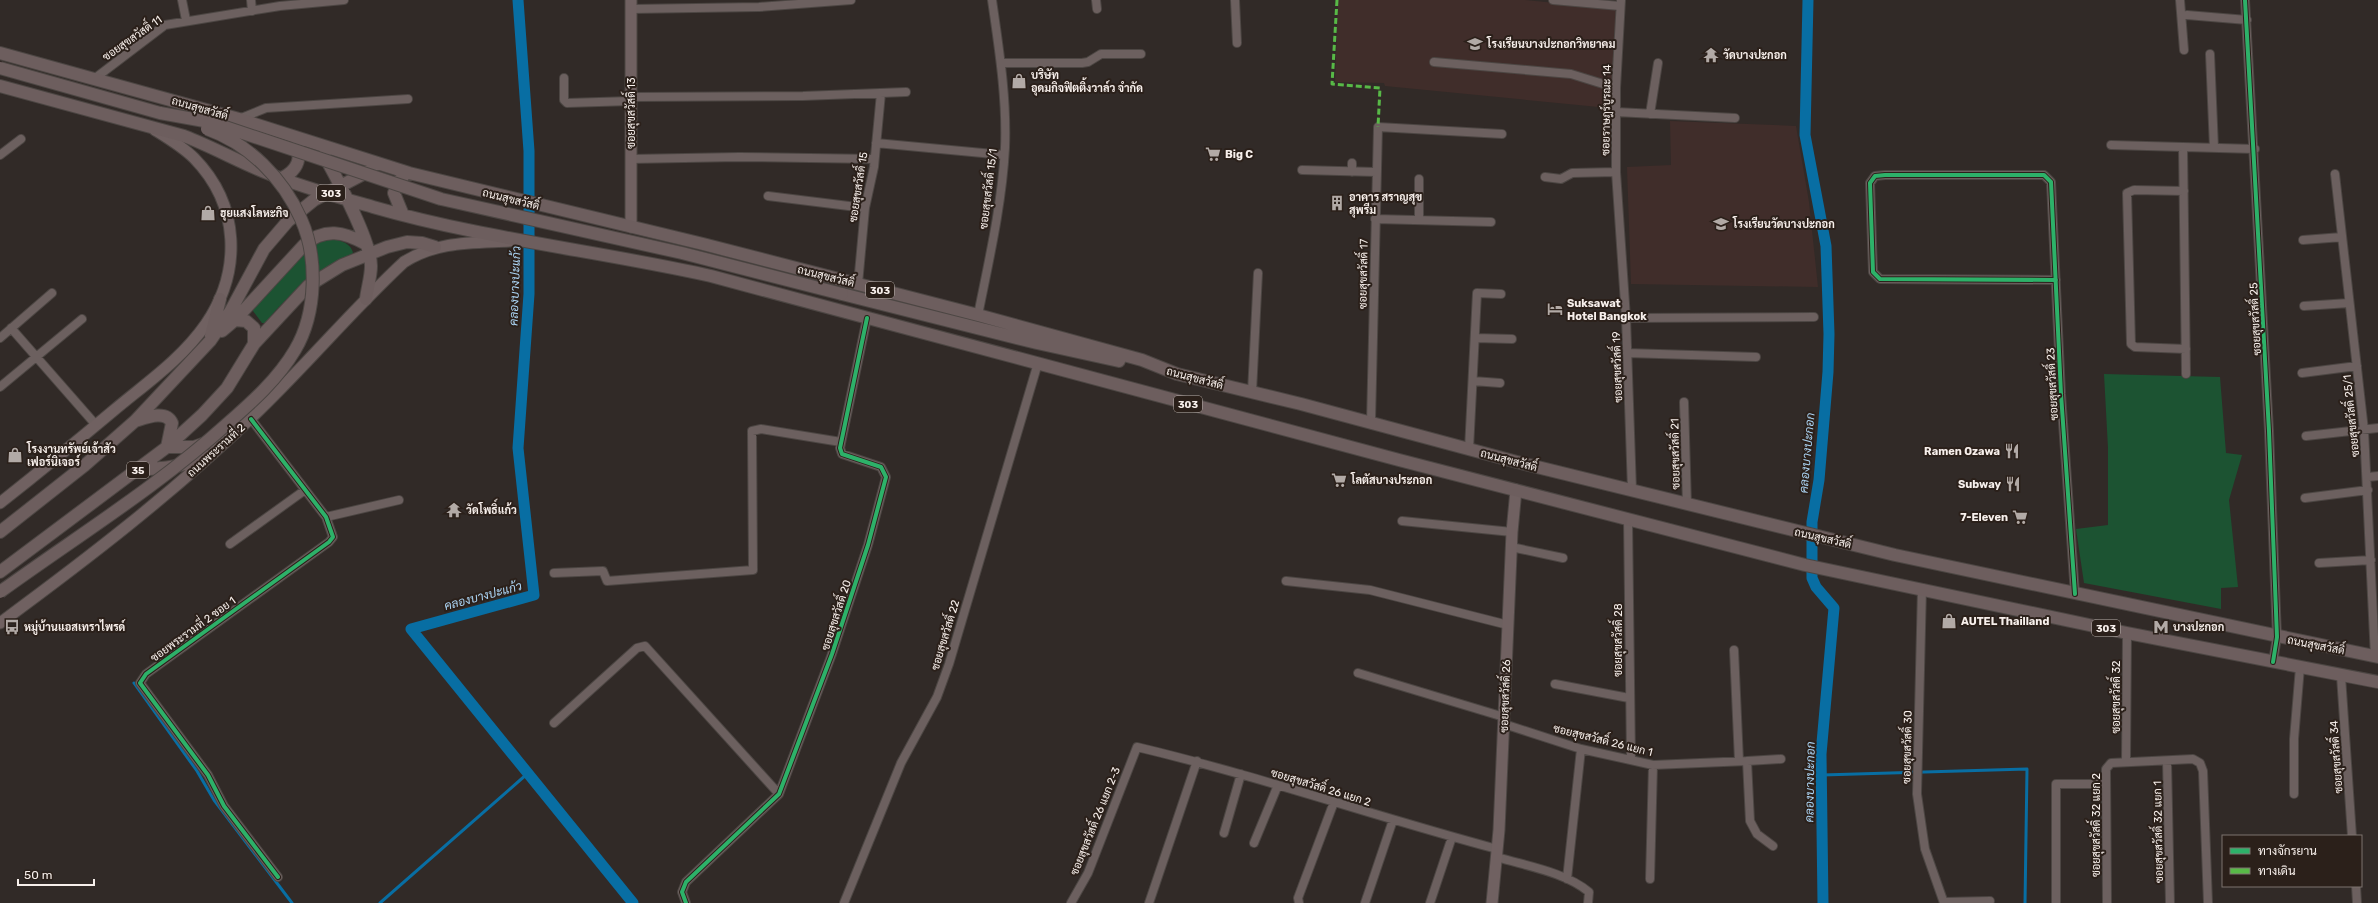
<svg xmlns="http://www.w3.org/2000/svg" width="2378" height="903" font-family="Rubik,Sarabun,sans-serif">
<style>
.commercial{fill:#402d2a}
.green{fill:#1c5332}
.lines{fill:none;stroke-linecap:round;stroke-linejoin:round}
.stream{stroke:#086ea3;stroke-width:3}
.canal{stroke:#086ea3;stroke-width:11}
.street-casing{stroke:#4c4643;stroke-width:10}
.secondary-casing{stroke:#4c4643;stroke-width:13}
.primary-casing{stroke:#4c4643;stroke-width:14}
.street{stroke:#6c605f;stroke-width:8}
.secondary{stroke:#706161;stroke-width:11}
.primary{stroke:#6d5e5e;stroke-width:12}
.primary-bridge-casing{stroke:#4c4643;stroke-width:14;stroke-linecap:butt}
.primary-bridge{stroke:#6d5e5e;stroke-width:12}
.quiet{stroke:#58b947;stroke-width:3;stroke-dasharray:6 3;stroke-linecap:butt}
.cycleway-casing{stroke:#2b201a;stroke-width:6}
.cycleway{stroke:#2db169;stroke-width:4}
.labels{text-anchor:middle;stroke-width:4;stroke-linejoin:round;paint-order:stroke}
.shield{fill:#2b201a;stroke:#bab1ac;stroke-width:1}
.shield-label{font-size:10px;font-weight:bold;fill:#f7efeb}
.street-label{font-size:11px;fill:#f7efeb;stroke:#2b201a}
.poi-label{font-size:11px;font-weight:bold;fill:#f7efeb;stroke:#2b201a;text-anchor:start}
.water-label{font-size:12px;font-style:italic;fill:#acd5f5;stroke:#2b201a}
</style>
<rect width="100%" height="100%" fill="#312a27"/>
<path class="commercial" d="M 1338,0 L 1525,0 L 1616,9 L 1613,78 L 1607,89 L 1609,108 L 1385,86 L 1384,83 L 1335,82 Z
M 1670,121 L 1796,126 L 1809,202 L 1818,287 L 1631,284 L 1627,167 L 1671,165 Z"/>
<path class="green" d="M 327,239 C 337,239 351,242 353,253 L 306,279 L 276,310 L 265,323 L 262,323 L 253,311 L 253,309 C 271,290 304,245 327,239 Z
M 2104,374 L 2220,377 L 2226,453 L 2242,455 L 2229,500 L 2238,587 L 2221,588 L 2221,609 L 2084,583 L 2076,529 L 2108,525 L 2108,448 Z"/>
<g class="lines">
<path class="stream" d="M 134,683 L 197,771 L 214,800 L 292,903
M 1822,775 L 2027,769 L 2025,903
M 380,903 L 527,774"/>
<path class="canal" d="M 518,0 L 529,151 L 529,294 L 518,448 L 534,595 L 411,629 L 633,903
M 1808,0 L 1805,135 L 1826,246 L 1829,334 L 1828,372 L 1819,480 L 1812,522 L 1812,578 L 1816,587 L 1834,608 L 1821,754 L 1823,903"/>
<g class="street-casing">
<path id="street" d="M 182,0 L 186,20
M 251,0 L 252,11
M 1096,0 L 1097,9
M 1235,0 L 1237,43
M 1553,0 L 1620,6
M 1621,0 L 1616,88 L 1616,172 L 1626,318 L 1632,490
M 2180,0 L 2184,50
M 2245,0 L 2269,431 L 2277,637 L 2273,662
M 631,9 L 759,7 L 851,0
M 2187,15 L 2247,20
M 2210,54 L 2214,148
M 1434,62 L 1571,74 L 1616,88
M 1001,63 L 1082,63 L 1088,62 L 1101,54 L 1141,54
M 564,78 L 564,100 L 567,103 L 631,101
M 94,79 L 165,25 L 280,6 L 344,0
M 631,97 L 803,96 L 906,92
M 1616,112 L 1735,118
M 1650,114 L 1658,63
M 239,119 L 266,108 L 408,99
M 876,143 L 1004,155
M 2111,145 L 2255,149
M 2183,147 L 2186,374
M 0,155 L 21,139
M 630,159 L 739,157 L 874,159
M 1302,170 L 1376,172
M 1352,172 L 1352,163
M 2335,174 L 2364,430 L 2375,657
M 1545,177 L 1561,179 L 1572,173 L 1616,172
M 1419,179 L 1419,220
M 2184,191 L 2134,190 L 2127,193 L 2131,344 L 2135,347 L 2186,349
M 768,196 L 865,208
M 1375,219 L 1491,222
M 2303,240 L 2342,237
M 2056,280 L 1880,279 L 1873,272 L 1870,183 L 1875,176 L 1885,175 L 2044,175 L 2051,182 L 2061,394 L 2075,594
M 858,284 L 865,208 L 874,167 L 881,93
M 2304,306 L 2349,303
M 978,315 C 989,260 1002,204 1005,148 C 1007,98 999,49 992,0
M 1626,318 L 1814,317
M 11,328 L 96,425
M 0,338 L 52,293
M 1475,338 L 1512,339
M 1627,353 L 1756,357
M 2302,373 L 2357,366
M 1473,381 L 1500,383
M 0,387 L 82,319
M 1252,392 L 1258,273
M 1684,402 L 1687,505
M 251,419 L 326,517 L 333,537 L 329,542 L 146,674 L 140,683 L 208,775 L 224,806 L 278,877
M 1371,422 L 1378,127 L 1502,134
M 2306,436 L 2378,428
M 1469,449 L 1477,293 L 1501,294
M 2368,477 L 2378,476
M 2305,498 L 2368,490
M 326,517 L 399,500
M 1628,519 L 1631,760
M 1402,521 L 1512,532
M 230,544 L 305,490
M 1511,547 L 1563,558
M 2319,563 L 2371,560
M 554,573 L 603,571 L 607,581 L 753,570 L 752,431 L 761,429 L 841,442
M 1286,581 L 1370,590 L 1508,625
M 1922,588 L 1917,794 L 1925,849 L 1944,903
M 1734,650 L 1739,761
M 1358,673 L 1504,717
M 2341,676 L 2352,836
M 1555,684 L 1629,698
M 554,723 L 637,648 L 645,646 L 779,794
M 1504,724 L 1581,749 L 1653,765 L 1747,761 L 1750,821 L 1757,834 L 1773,846
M 1747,761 L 1781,759
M 2167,761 L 2170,903
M 2126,762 L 2127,633
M 2294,794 L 2294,739 L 2300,667
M 1224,833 L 1241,774
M 1254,843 L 1278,785
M 1497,857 C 1526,866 1565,872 1589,892 L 1588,903
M 1567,879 L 1581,749
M 1650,879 L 1653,765
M 2356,886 L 2357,903
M 1944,902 L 1990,901
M 686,903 L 682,892 L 686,882 L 779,794 L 832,654 L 868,545 L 886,477 L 881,467 L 842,454 L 840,448 L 867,318
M 844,903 L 901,763 L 937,697 L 949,664 L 1038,363
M 1071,903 L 1088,873 L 1137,747 C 1259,776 1377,817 1497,849
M 1149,903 L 1197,761
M 1299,903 L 1298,898 L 1334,802
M 1365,903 L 1393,820
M 1430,903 L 1452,837
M 2056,903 L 2056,784 L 2106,784
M 2107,903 L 2106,769 L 2111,763 L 2193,759 L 2200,763 L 2203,771 L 2208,903"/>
</g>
<g class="secondary-casing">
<path id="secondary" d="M 631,0 L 631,227
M 0,503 C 38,473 76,442 113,411 C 145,384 181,360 206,324 C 242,271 240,205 194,158 C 183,147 168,138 155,130
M 0,623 C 87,559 173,493 251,418 C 304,368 350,312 404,262 C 437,241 472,243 510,241
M 1492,903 L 1499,830 L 1512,532 L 1516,490"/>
</g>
<g class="primary-casing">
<path id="primary" d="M 0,53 L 239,119 L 409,173 L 703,244 L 978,315 L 1142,360 L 1177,374 L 1301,404 L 1517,462 L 1895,555 L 2378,657
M 0,86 L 184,136 C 213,147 239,162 267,173 C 301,187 338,197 373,207 C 484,239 599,251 711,276 L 1399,460 L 1805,565 L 2127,633 L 2378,682
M 324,155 C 337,179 371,240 371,266 C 371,277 367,289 366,299
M 282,178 C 298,170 302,159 296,142
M 403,215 L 394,193 L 399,181 L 403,177
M 842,294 L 1037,343 L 1119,361
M 235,320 L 246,321 L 254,328 L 254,344
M 222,331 L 235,320 L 304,245 C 325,227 344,232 366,244
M 211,336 L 220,299
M 135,421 C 145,418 166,409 172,423 L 167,447 L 194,447 L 236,432
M 139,469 C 165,469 185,466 209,456
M 0,532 L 85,465 L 135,421 L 210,341 L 230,312 L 264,249 L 288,221 L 314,200 L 371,170
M 0,572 L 167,447 L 202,415 L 227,388 L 254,344 L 308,286 L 342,265 L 387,247 L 407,242 L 422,243 L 435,247"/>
</g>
<use href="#street" class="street"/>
<use href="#secondary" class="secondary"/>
<use href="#primary" class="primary"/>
<g class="primary-bridge-casing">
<path id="primary-bridge" d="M 0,68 L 160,113 L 210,122 L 441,199 L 682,253 L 842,294
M 0,592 C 76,537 157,487 227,424 C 252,402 278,379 295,350 C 317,313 318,257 301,219 C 283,178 249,144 207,129"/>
</g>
<use href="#primary-bridge" class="primary-bridge"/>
<path class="quiet" d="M 1337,0 L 1332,84 L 1380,88 L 1378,127"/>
<g class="cycleway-casing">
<path id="cycleway" d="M 2245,0 L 2269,431 L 2277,637 L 2273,662
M 2056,280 L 1880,279 L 1873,272 L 1870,183 L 1875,176 L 1885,175 L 2044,175 L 2051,182 L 2061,394 L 2075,594
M 251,419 L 326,517 L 333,537 L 329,542 L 146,674 L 140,683 L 208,775 L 224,806 L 278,877
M 686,903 L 682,892 L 686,882 L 779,794 L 832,654 L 868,545 L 886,477 L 881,467 L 842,454 L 840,448 L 867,318"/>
</g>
<use href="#cycleway" class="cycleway"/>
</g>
<defs>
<g id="school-bare" transform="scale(1.2)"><path d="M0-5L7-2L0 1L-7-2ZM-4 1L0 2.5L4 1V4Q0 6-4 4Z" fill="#b2aaa6" stroke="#2b201a" stroke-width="2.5" paint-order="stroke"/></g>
<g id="temple-bare" transform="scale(1.2)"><path d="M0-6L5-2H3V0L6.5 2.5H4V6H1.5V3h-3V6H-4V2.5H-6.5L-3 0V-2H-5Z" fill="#b2aaa6" stroke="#2b201a" stroke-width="2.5" paint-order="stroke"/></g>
<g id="shop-bare" transform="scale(1.2)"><path d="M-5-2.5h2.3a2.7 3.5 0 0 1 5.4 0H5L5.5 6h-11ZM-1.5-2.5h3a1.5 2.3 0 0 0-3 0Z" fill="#b2aaa6" stroke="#2b201a" stroke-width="2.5" paint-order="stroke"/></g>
<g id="supermarket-bare" transform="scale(1.2)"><path d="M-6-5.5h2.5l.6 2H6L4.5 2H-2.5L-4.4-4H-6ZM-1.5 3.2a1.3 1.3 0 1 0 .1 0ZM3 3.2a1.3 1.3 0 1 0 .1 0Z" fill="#b2aaa6" stroke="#2b201a" stroke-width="2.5" paint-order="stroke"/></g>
<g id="building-bare" transform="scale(1.2)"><path d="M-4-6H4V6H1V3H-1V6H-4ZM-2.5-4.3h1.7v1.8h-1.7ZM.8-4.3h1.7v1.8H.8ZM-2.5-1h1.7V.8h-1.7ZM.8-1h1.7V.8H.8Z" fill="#b2aaa6" stroke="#2b201a" stroke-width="2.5" paint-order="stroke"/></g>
<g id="hotel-bare" transform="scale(1.2)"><path d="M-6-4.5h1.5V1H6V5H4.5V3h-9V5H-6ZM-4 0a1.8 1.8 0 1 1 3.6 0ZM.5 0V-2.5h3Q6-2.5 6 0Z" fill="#b2aaa6" stroke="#2b201a" stroke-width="2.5" paint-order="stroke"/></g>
<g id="restaurant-bare" transform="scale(1.2)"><path d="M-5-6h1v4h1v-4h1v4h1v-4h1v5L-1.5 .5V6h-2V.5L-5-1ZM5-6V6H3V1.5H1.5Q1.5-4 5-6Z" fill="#b2aaa6" stroke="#2b201a" stroke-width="2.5" paint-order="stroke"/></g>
<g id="bus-bare" transform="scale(1.2)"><path d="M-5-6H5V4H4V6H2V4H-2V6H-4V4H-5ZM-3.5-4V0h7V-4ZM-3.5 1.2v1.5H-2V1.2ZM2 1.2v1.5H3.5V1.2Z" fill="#b2aaa6" stroke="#2b201a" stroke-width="2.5" paint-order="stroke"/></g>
<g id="metro-bare" transform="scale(1.2)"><path d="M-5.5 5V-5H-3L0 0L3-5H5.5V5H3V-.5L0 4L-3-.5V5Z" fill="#b2aaa6" stroke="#2b201a" stroke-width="2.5" paint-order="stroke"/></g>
</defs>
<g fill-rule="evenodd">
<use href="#school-bare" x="1475" y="44"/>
<use href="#temple-bare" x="1711" y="55"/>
<use href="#shop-bare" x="1019" y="81"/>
<use href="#supermarket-bare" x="1213" y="154"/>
<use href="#building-bare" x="1337" y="203"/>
<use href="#shop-bare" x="208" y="213"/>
<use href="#school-bare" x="1721" y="224"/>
<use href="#hotel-bare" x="1555" y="309"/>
<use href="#restaurant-bare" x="2012" y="451"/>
<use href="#shop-bare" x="15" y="455"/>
<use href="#supermarket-bare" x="1339" y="480"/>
<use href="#restaurant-bare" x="2013" y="484"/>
<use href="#temple-bare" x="454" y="510"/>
<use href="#supermarket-bare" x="2020" y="517"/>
<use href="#shop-bare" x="1949" y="621"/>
<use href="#bus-bare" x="12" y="627"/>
<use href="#metro-bare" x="2161" y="627"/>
</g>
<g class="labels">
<g class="shield">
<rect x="317" y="185" width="28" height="16" rx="3"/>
<rect x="866" y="282" width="28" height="16" rx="3"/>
<rect x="1174" y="396" width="28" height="16" rx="3"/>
<rect x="127" y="462" width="22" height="16" rx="3"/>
<rect x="2092" y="620" width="28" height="16" rx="3"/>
</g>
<g class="shield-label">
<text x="331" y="197">303</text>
<text x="880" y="294">303</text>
<text x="1188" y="408">303</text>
<text x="138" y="474">35</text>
<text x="2106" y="632">303</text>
</g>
<g class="street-label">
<text transform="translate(132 38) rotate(-35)" y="4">ซอยสุขสวัสดิ์ 11</text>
<text transform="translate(200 108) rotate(16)" y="4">ถนนสุขสวัสดิ์</text>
<text transform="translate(1606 110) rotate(-89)" y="4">ซอยราษฎร์บูรณะ 14</text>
<text transform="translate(631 113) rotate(-90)" y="4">ซอยสุขสวัสดิ์ 13</text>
<text transform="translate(858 187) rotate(-81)" y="4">ซอยสุขสวัสดิ์ 15</text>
<text transform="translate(988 189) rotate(-83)" y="4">ซอยสุขสวัสดิ์ 15/1</text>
<text transform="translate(511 199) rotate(14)" y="4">ถนนสุขสวัสดิ์</text>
<text transform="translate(1363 274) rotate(-89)" y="4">ซอยสุขสวัสดิ์ 17</text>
<text transform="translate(826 276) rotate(14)" y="4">ถนนสุขสวัสดิ์</text>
<text transform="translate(2255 319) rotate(-93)" y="4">ซอยสุขสวัสดิ์ 25</text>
<text transform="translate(1617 367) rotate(-92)" y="4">ซอยสุขสวัสดิ์ 19</text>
<text transform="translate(1195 378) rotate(15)" y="4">ถนนสุขสวัสดิ์</text>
<text transform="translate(2052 384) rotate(-93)" y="4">ซอยสุขสวัสดิ์ 23</text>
<text transform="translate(2351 416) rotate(-96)" y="4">ซอยสุขสวัสดิ์ 25/1</text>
<text transform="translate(216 450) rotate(-42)" y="4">ถนนพระรามที่ 2</text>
<text transform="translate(1675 454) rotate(-91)" y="4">ซอยสุขสวัสดิ์ 21</text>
<text transform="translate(1509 460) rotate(15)" y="4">ถนนสุขสวัสดิ์</text>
<text transform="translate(1823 538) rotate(13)" y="4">ถนนสุขสวัสดิ์</text>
<text transform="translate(836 615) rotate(-72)" y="4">ซอยสุขสวัสดิ์ 20</text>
<text transform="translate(193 629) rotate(-36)" y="4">ซอยพระรามที่ 2 ซอย 1</text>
<text transform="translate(945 635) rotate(-73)" y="4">ซอยสุขสวัสดิ์ 22</text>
<text transform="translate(1618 640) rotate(-90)" y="4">ซอยสุขสวัสดิ์ 28</text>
<text transform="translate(2316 645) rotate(11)" y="4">ถนนสุขสวัสดิ์</text>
<text transform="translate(1505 696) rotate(-88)" y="4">ซอยสุขสวัสดิ์ 26</text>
<text transform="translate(2116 697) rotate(-90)" y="4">ซอยสุขสวัสดิ์ 32</text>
<text transform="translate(1603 740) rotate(14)" y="4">ซอยสุขสวัสดิ์ 26 แยก 1</text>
<text transform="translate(1907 747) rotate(-89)" y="4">ซอยสุขสวัสดิ์ 30</text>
<text transform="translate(2336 757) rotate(-94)" y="4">ซอยสุขสวัสดิ์ 34</text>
<text transform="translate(1321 787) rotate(17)" y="4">ซอยสุขสวัสดิ์ 26 แยก 2</text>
<text transform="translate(1095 821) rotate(-68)" y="4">ซอยสุขสวัสดิ์ 26 แยก 2-3</text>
<text transform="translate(2096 825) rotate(-90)" y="4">ซอยสุขสวัสดิ์ 32 แยก 2</text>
<text transform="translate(2158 832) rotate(-91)" y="4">ซอยสุขสวัสดิ์ 32 แยก 1</text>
</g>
<g class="poi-label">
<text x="1487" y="48">โรงเรียนบางปะกอกวิทยาคม</text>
<text x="1723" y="59">วัดบางปะกอก</text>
<text x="1031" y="79">บริษัท<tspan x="1031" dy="13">อุดมกิจฟิตติ้งวาล์ว จำกัด</tspan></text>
<text x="1225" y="158">Big C</text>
<text x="1349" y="201">อาคาร สราญสุข<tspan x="1349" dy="13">สุพรีม</tspan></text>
<text x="220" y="217">ฮุยแสงโลหะกิจ</text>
<text x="1733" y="228">โรงเรียนวัดบางปะกอก</text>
<text x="1567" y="307">Suksawat<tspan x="1567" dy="13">Hotel Bangkok</tspan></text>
<text x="27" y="453">โรงงานทรัพย์เจ้าสัว<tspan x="27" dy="13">เฟอร์นิเจอร์</tspan></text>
<text x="2000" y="455" text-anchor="end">Ramen Ozawa</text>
<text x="1351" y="484">โลตัสบางประกอก</text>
<text x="2001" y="488" text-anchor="end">Subway</text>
<text x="466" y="514">วัดโพธิ์แก้ว</text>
<text x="2008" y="521" text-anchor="end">7-Eleven</text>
<text x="1961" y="625">AUTEL Thailland</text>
<text x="24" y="631">หมู่บ้านแอสเทราไพรด์</text>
<text x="2173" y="631">บางปะกอก</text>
</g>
<g class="water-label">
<text transform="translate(515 286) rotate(-88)" y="4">คลองบางปะแก้ว</text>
<text transform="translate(1807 453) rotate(-85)" y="4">คลองบางปะกอก</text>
<text transform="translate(483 596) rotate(-15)" y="4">คลองบางปะแก้ว</text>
<text transform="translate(1810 782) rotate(-89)" y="4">คลองบางปะกอก</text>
</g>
</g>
<rect x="2222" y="835" width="140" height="52" fill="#2b201a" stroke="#7d736e"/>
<rect x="2230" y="848" width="20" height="6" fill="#2db169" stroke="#7d736e"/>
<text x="2258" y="855" font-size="12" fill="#f7efeb">ทางจักรยาน</text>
<rect x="2230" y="868" width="20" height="6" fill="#58b947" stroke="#7d736e"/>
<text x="2258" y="875" font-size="12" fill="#f7efeb">ทางเดิน</text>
<path d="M18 879v6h76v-6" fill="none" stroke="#f7efeb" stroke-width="2"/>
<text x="24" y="879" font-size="12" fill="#f7efeb" stroke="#2b201a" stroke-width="3" paint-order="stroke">50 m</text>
</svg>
